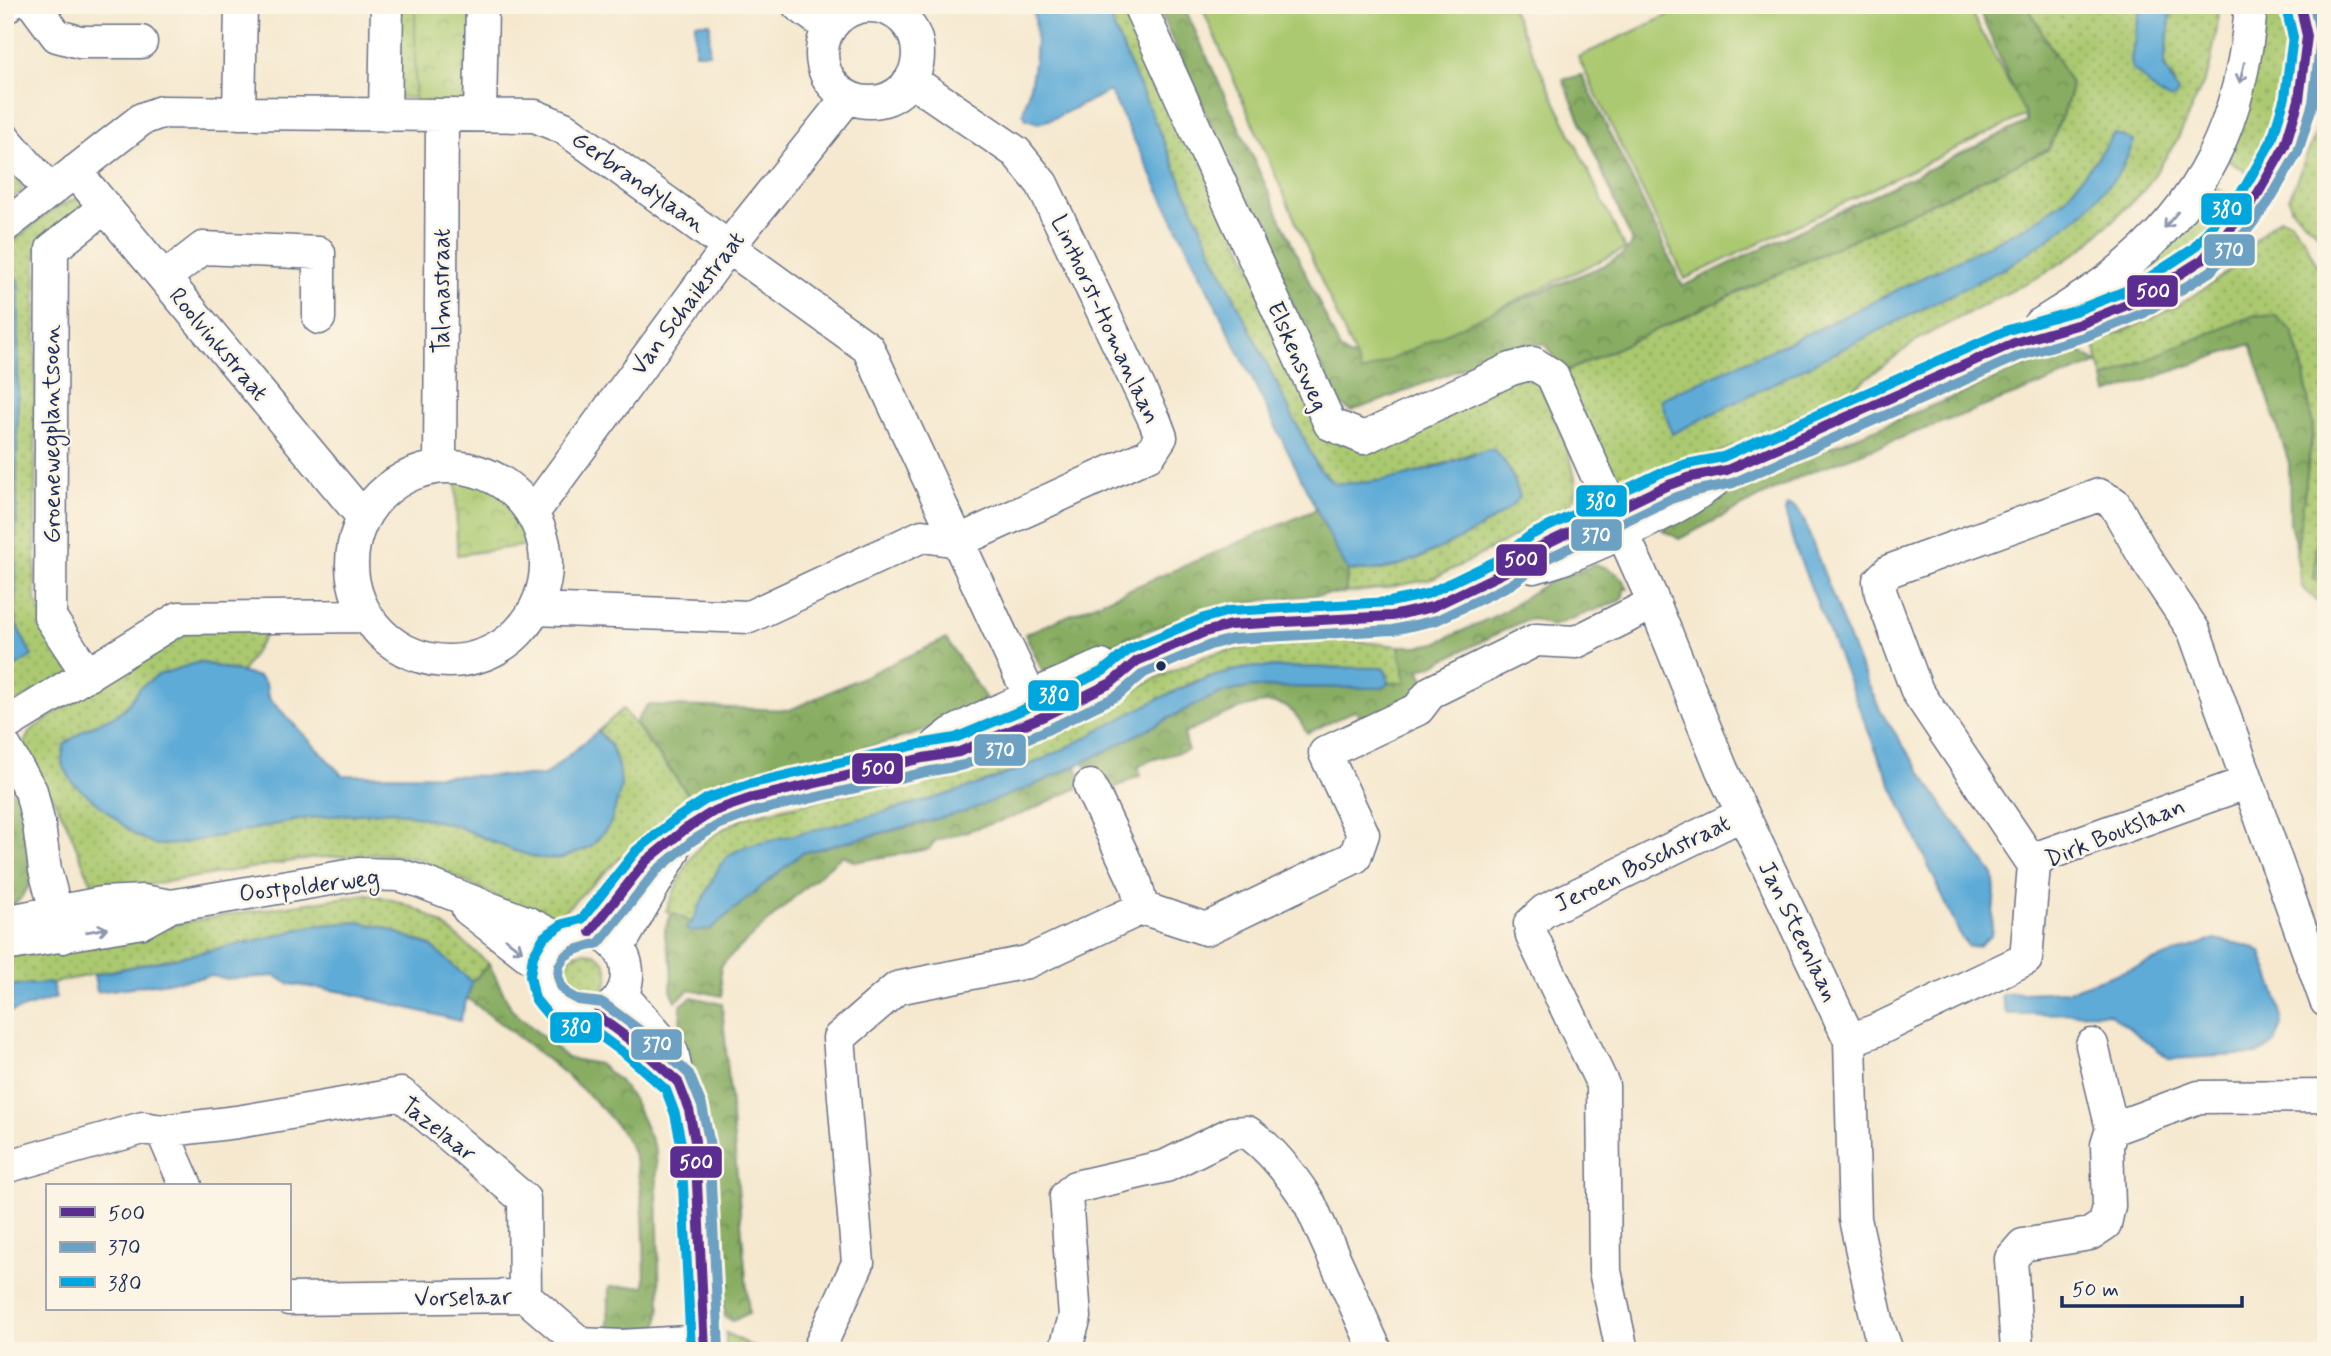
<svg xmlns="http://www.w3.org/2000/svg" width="2331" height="1356" font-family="Mynerve,sans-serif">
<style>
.grass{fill:url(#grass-dots);stroke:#637c67;stroke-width:2;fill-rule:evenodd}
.forest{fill:url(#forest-crowns);stroke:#526e60;stroke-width:2}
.park{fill:url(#park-crowns);stroke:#637c67;stroke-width:2}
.pitch{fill:#abc970;stroke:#637c67;stroke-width:2}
.water{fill:#5eabd7;stroke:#3c6d9a;stroke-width:2}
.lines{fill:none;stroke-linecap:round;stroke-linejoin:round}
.minor-casing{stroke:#677086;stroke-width:35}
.minor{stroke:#fff;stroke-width:32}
.bus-1-casing{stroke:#fcf5e5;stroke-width:16}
.bus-2-casing{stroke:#fcf5e5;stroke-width:16}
.bus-3-casing{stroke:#fcf5e5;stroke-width:16}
.bus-1{stroke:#5c2d91;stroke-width:10}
.bus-2{stroke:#6da1c3;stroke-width:10}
.bus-3{stroke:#00a6de;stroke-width:10}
.oneway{stroke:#8d97ae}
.bus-dot{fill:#1b2f5e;stroke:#fcf5e5;stroke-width:2.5}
.labels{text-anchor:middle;stroke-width:5;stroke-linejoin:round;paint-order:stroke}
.street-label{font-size:24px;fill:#1b2f5e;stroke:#fcf5e5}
.line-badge{stroke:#fcf5e5;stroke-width:2.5}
.badge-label{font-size:19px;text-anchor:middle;font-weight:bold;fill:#fff}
</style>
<defs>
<pattern id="grass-dots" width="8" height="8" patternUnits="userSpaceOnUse" patternTransform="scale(1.75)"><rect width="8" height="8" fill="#abc970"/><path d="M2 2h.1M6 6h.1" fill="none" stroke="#8aa45f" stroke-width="1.8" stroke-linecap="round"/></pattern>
<pattern id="forest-crowns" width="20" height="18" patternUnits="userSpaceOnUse" patternTransform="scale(1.75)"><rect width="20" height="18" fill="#88ad62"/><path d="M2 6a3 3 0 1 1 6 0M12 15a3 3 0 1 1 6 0" fill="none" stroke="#6e8d54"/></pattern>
<pattern id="park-crowns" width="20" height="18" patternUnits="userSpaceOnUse" patternTransform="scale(1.75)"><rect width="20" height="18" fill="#abc970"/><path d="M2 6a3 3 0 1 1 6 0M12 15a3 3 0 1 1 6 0" fill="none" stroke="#8aa45f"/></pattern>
</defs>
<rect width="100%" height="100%" fill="#fcf5e5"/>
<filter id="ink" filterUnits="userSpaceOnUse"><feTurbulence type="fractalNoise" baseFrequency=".0143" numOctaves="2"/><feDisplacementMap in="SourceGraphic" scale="14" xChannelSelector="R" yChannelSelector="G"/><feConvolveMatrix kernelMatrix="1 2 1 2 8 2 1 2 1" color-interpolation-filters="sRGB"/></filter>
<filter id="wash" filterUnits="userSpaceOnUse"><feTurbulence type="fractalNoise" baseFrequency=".00686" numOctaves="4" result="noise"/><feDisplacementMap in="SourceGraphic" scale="28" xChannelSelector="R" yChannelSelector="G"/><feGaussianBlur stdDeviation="1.57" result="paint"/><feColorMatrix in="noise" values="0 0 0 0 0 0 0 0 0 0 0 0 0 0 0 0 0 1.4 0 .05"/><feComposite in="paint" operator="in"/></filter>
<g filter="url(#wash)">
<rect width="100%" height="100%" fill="#f5e8cf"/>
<path class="grass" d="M 399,5 L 465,5 L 461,98 L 398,98 Z
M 1113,5 L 1130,5 L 1330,436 L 1519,376 L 1533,380 L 1542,387 C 1551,409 1583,476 1574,497 C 1572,501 1567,506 1564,510 L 1465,563 L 1432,579 L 1380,589 L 1345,593 L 1348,570 L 1365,571 L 1391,568 L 1422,557 L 1489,522 L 1514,479 L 1503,459 L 1474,452 L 1446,463 L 1399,478 L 1358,484 L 1333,483 L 1317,466 L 1215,258 L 1132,72 L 1113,26 Z
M 2027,5 L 2141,5 L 2136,26 L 2176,84 L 2164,66 L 2172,5 L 2218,5 L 2217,29 L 2209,71 L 2177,140 L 2145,189 L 2086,246 L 2046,273 L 1920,338 L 1855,387 L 1821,406 L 1733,447 L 1637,486 L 1634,483 L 1621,481 L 1609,472 L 1563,373 L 2049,149 L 2069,97 L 2071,84 ZM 2114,133 L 2085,211 L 2047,240 L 2005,268 L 1672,433 L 1661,399 L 1818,329 L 2029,225 L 2063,201 L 2105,148 Z
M 2261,5 L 2292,5 L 2295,38 L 2279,122 L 2255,178 L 2223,156 Z
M 2326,87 L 2326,242 L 2291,208 L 2289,198 L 2321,121 Z
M 5,159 L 17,174 L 23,190 L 5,203 Z
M 2208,182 L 2240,203 L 2177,266 L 2085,309 Z
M 80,198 L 89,209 L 36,250 L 35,601 L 75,672 L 5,708 L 5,669 L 6,671 L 32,656 L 16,624 L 15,616 L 19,290 L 5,268 L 5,249 C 25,232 54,203 80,198 Z
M 2280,218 L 2290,221 L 2304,239 L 2326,284 L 2326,477 L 2320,502 L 2314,578 L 2326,587 L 2326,609 L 2302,587 L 2296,553 L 2313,428 L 2293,332 L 2171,349 L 2104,379 L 2093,343 C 2141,324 2187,305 2227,272 C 2247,256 2259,231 2280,218 Z
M 272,625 L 242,672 L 199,662 L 140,688 L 128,705 L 116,715 L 84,730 L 64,745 L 156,845 L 179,844 L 308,818 L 393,811 L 454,825 L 512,850 L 538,858 L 616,758 L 611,746 L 598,731 L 623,709 L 691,798 L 618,860 L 561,914 L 546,921 L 419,859 L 384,854 L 311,858 L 123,889 L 106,889 L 93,885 C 80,861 73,833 60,810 C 47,788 31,768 24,743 L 30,731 L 175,630 Z
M 1341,640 L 1399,646 L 1407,683 L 1388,683 L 1383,668 L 1255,667 L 1229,671 L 1195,681 L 1066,749 L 1027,766 L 957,792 L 887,811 L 720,865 L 691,924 L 684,918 L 666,911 C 690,855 692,841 750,816 L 932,774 L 977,759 L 978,763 L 1059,729 L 1156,678 L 1208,655 L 1257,645 Z
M 367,894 C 427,905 445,926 489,964 L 472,982 L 431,946 L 383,927 L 357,922 L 311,926 L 264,939 L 52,983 L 5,986 L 5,956 L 221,916 Z
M562 975a23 23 0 1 1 46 0a23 23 0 1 1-46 0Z
M 726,1333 L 761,1351 L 726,1351 Z"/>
<path class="forest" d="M 1159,5 L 1188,5 L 1187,13 L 1340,349 L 1348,356 L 1369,357 L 1412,345 L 1605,265 L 1623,254 L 1633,243 L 1563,80 L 1582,75 L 1683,286 L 2027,122 L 1977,5 L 2027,5 L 2071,84 L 2069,97 L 2049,149 L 1563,373 L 1545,344 L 1523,344 L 1380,401 L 1351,411 L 1340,404 L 1333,393 L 1165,24 Z
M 2255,315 L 2276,316 L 2293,332 L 2304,373 L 2313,428 L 2297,550 L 2290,524 L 2289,463 L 2251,344 L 2107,394 L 2104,379 L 2171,349 Z
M 2079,347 L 2085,355 L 2099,363 L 1803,475 L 1679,539 L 1662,529 L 1753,479 L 1795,461 L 1974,389 L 2016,369 Z
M 2326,477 L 2326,587 L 2314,578 L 2320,502 Z
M 1317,509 L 1348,570 L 1345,593 C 1302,596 1259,599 1216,609 C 1157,623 1100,651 1043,672 L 1025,634 Z
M 1593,565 C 1609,566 1622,574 1628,589 L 1624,589 L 1623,596 L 1619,601 L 1552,626 L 1533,619 L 1523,621 L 1431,666 L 1419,669 L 1426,684 L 1411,702 L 1363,725 L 1356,710 L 1307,733 C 1301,722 1295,710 1282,705 C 1258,695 1207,723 1184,733 L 1188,750 L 1151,760 L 1138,767 L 1141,775 L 1114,788 L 1122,810 L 1112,814 L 1084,762 L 1194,705 L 1221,693 L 1252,687 L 1383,688 L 1388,683 L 1406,683 L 1399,646 L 1421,646 L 1436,643 L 1501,613 L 1547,583 Z
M 946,639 L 986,699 L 937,726 L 918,733 L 691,798 L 635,723 L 647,705 L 790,710 Z
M 1076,766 L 1084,785 L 1022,814 L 935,841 L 929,849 L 854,862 L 843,855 L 804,888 L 720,966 L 722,996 L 690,989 L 676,1001 L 671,990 L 672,965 L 665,937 L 665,930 L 671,913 C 685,918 695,926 709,930 L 802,853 L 927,822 L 1030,787 Z
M 5,767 L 23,804 L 36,876 L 20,899 L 5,913 Z
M 489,964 L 512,1010 L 567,1058 L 599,1064 L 618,1080 L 633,1099 L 656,1151 L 660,1305 L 658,1325 L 649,1329 L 608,1329 L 609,1287 L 645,1286 C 644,1244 645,1200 635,1159 C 622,1107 510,1032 467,998 L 472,982 Z
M 692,997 L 722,1004 L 749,1313 L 733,1321 L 725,1317 L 713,1161 L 696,1086 L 691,1070 L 679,1052 L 681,1005 Z"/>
<path class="park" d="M 415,5 L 493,5 L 489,104 L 415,103 Z
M 465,467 C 510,482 527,497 542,543 L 457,555 L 456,480 Z"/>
<path class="pitch" d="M 1201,5 L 1510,5 L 1625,249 L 1362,373 Z
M 1690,5 L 1967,5 L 2026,115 L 1685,279 L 1578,57 Z"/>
<path class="water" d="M 1032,5 L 1113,5 L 1113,26 L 1215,258 L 1317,466 L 1333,483 C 1371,485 1409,477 1446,464 C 1462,458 1475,452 1493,449 C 1507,462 1514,478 1520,496 C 1507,520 1420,560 1392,567 C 1378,571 1363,571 1348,570 L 1341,559 L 1110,91 L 1052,119 L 1038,123 L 1026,119 L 1023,112 C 1033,79 1041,39 1032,5 Z
M 2141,5 L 2172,5 L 2164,66 L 2178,92 L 2175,98 L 2170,99 L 2160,95 L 2132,68 L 2131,59 Z
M 695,23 L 710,23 L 709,53 L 695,53 Z
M 2114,133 L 2134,141 L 2121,171 L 2085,211 L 2047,240 L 2005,268 L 1672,434 L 1661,399 L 1818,329 L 2029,225 L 2063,201 L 2105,148 Z
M 7,267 L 18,280 L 19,290 L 15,616 L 16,624 L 32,656 L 7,672 Z
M 1787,506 C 1799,505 1802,516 1806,526 L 1857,660 L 1881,712 L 1950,816 L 1993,874 L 1995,890 L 1991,936 L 1978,946 L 1969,947 L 1961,937 L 1878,755 L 1794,545 L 1785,511 Z
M 199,662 L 259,677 L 266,684 L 268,697 L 342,775 L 544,776 L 598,731 L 611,746 L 620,772 L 621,787 L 614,812 L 609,826 L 591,847 L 559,859 L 538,858 L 512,850 L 454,825 L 393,811 L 308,818 L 179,844 L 156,845 L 135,835 L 73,783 L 62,764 L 64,745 L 84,730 L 116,715 L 128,705 L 140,688 L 158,675 Z
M 1255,667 L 1383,668 L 1387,673 L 1388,684 L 1383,688 L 1252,687 L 1221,693 L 1194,705 L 1098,755 L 1030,787 L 964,812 L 802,853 L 709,930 L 687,931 L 686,927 L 691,924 L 720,865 L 730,854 L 745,847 C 840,823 937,803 1027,766 C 1104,735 1172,678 1255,667 Z
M 357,922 L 383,927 L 431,946 L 472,982 L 460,1021 L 344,992 L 290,984 L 275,976 L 226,979 L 212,976 L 97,992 L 94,975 L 264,939 L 311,926 Z
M 2215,939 L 2249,946 L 2261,952 L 2279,1003 L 2282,1025 L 2275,1042 L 2263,1052 L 2257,1054 L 2170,1059 L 2109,1013 L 2010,1014 L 2006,1013 L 2001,996 L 2003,994 L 2068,991 Z
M 52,983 L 56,998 L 5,1014 L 5,986 Z"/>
</g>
<g filter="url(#ink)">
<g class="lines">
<g class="minor-casing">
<path id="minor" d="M 34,5 L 57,36 L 80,42 L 141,42
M 798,5 L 830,28
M 1139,5 L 1330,424 L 1364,438 L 1511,369 L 1533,363 L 1552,375 L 1654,603 L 1722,770 L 1850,1040 L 1855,1219 L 1879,1329 L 1887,1351
M822 54a48 48 0 1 1 96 0a48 48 0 1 1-96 0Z
M 5,8 L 8,5
M 239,113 L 241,5
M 385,115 L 387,5
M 480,115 L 482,5
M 5,139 L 50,191
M 75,171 L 363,517
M 5,226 L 142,119 L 161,112 L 535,116 L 564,128 L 868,348 L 1040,718
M 164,278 L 203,248 L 319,253 L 319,318
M 2038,326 C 2063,310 2090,294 2113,276 C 2204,205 2243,118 2251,5
M 440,466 L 442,115
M352 564a97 97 0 1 1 194 0a97 97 0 1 1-194 0Z
M 532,514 L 729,246 L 848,97
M 1533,567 C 1558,562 1581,551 1604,541 C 1644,523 1685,506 1718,478
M 535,609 L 749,617 L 922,536 L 959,541 L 1150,454 L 1161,437 L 1155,421 L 1042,184 L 1016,152 L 911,80
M 88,675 L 50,617 L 52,249 L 104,208
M 5,725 L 179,618 L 366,616
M 937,745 L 951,734 L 982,718 L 1101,666
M 5,747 L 31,791 L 39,825 L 45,870 L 63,937
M 1090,786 L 1136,884 L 1142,908 L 1206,929 L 1355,857 L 1363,834 L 1325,753 L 1418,709 L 1431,692 L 1536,640 L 1576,642 L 1654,603
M 2034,865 L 1917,691 L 1881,594 L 1879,581 L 1889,571 L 2099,495 L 2114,503 L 2144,556 L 2194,631 L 2248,782
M 468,909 L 544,968
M 5,922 L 102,903 L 143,901 L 171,906
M 590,932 L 646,861 L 684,830 L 714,811 L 752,798 L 923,758 L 959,752 L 1040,718 L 1111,683 L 1137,661 L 1205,632 L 1230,625 L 1392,616 L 1432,607 L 1505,572 L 1537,548 L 1666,486 L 1691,477 L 1727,470 L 2014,343 L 2080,324 L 2139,300 L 2202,260 L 2239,219 L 2257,195 L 2285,146 L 2299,100 L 2307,36 L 2300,5
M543 974a42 42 0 1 1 84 0a42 42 0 1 1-84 0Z
M 5,945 L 142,922 L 171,906 L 359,874 L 399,875 L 419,881 L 528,923 L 561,940
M 618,948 L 673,852
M 622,995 L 672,1052 L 678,1082 L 689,1110 L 695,1141 L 705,1351
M 596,1015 L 637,1045 L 673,1078
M 1850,1040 L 1879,1029 L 2026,959 L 2034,865 L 2045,855 L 2248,782 L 2326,1001
M 2112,1129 L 2199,1097 L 2326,1096
M 162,1131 L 237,1122 L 401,1094 L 524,1199 L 525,1296
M 5,1167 L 143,1128 L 162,1131 L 186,1186
M 289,1299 L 525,1296 L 581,1344 L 621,1346 L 704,1341
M 818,1351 L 858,1263 L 839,1038 L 897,988 L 1027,962 L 1142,908
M 1065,1351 L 1075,1317 L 1066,1196 L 1075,1187 L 1166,1166 L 1232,1133 L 1247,1132 C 1272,1149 1294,1179 1310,1204 L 1376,1351
M 1622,1351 L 1605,1271 L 1603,1085 L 1532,936 L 1530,924 L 1544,911 L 1743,814
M 2017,1351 L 2011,1259 L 2023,1245 L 2090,1234 L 2105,1224 L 2109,1206 L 2107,1145 L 2112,1129 L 2092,1045"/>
</g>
<use href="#minor" class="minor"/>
<g class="bus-1-casing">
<path id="bus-1" d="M 590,932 L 646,861 L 684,830 L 714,811 L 752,798 L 923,758 L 959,752 L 1040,718 L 1111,683 L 1137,661 L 1205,632 L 1230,625 L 1392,616 L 1432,607 L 1505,572 L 1537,548 L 1666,486 L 1691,477 L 1727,470 L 2014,343 L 2080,324 L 2139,300 L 2202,260 L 2239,219 L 2257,195 L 2285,146 L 2299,100 L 2307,36 L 2300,5
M 596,1015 L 637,1045 L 678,1082 L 689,1110 L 695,1141 L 705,1351"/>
</g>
<g class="bus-2-casing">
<path id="bus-2" d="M 719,1350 L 709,1140 L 702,1106 L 689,1074 L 646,1035 L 603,1003 L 578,1000 L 567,994 L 561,986 L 558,976 L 559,966 L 565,956 L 575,950 L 599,943 L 656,871 L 692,841 L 720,824 L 756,811 L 926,772 L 964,765 L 1045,731 L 1117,696 L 1144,673 L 1210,645 L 1232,639 L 1393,630 L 1437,620 L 1512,584 L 1544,560 L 1671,499 L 1695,491 L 1733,483 L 2019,356 L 2084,337 L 2144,313 L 2211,271 L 2249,228 L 2268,203 L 2298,152 L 2313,103 L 2321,38 L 2314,5"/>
</g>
<g class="bus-3-casing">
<path id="bus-3" d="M 691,1351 L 681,1143 L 675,1114 L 666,1090 L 628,1056 L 591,1029 L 570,1027 L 549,1016 L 535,999 L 530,976 L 533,956 L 544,937 L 563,924 L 582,919 L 636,851 L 677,818 L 708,798 L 749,784 L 920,744 L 955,738 L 1034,705 L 1103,671 L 1130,649 L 1201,619 L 1229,611 L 1390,602 L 1427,594 L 1498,560 L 1531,535 L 1660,473 L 1687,464 L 1723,457 L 2008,330 L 2075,311 L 2133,288 L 2193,249 L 2245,187 L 2272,140 L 2285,97 L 2293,37 L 2286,8"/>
</g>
<use href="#bus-1" class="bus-1"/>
<use href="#bus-2" class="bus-2"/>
<use href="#bus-3" class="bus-3"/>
</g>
<defs><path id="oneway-shaft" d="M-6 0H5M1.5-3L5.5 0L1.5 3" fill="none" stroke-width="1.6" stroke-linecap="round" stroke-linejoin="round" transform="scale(1.75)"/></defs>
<g class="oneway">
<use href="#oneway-shaft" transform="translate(2242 73) rotate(102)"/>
<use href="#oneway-shaft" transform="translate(2171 220) rotate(130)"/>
<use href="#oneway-shaft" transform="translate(97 930) rotate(-10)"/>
<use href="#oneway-shaft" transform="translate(514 945) rotate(37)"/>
</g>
</g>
<circle class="bus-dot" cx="1161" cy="666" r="6"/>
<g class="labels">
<g class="street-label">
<text transform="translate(639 181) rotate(35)" y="8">Gerbrandylaan</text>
<text transform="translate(441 291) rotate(-90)" y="8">Talmastraat</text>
<text transform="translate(687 303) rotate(-53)" y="8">Van Schaikstraat</text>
<text transform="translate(1106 319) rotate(65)" y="8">Linthorst-Homanlaan</text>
<text transform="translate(219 344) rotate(50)" y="8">Roolvinkstraat</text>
<text transform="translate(1298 356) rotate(66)" y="8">Elskensweg</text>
<text transform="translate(51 434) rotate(-90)" y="8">Groenewegplantsoen</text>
<text transform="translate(2115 832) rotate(-22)" y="8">Dirk Boutslaan</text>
<text transform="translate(1642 863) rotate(-26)" y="8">Jeroen Boschstraat</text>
<text transform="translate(309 885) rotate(-7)" y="8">Oostpolderweg</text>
<text transform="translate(1799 931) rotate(64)" y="8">Jan Steenlaan</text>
<text transform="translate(439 1129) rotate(38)" y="8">Tazelaar</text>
<text transform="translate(463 1297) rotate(-1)" y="8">Vorselaar</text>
</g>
</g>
<g class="line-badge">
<rect x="2200" y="192" width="53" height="34" rx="7" fill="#00a6de"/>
<rect x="2203" y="233" width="53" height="34" rx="7" fill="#6da1c3"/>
<rect x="2126" y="274" width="53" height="34" rx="7" fill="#5c2d91"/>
<rect x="1575" y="484" width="53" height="34" rx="7" fill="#00a6de"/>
<rect x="1570" y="518" width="53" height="34" rx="7" fill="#6da1c3"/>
<rect x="1495" y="543" width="53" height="34" rx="7" fill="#5c2d91"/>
<rect x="1027" y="679" width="53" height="33" rx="7" fill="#00a6de"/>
<rect x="973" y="733" width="54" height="34" rx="7" fill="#6da1c3"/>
<rect x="851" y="752" width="53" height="33" rx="7" fill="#5c2d91"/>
<rect x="549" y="1011" width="54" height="33" rx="7" fill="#00a6de"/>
<rect x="630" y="1028" width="53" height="33" rx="7" fill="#6da1c3"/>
<rect x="669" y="1145" width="54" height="34" rx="7" fill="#5c2d91"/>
</g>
<g class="badge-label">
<text x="2227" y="216">380</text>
<text x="2229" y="257">370</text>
<text x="2153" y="298">500</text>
<text x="1601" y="508">380</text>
<text x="1596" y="542">370</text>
<text x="1521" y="566">500</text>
<text x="1054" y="702">380</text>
<text x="1000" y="757">370</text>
<text x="878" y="775">500</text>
<text x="576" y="1034">380</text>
<text x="657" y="1051">370</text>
<text x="696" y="1169">500</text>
</g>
<rect width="2331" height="1356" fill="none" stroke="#fcf5e5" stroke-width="28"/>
<rect x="46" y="1184" width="245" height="126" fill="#fcf5e5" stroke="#a2a6af" stroke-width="2"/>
<rect x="60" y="1207" width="35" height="10" fill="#5c2d91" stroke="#a2a6af" stroke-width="2"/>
<text x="108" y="1220" font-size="21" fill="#1b2f5e">500</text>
<rect x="60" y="1242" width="35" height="10" fill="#6da1c3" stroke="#a2a6af" stroke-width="2"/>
<text x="108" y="1254" font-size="21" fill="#1b2f5e">370</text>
<rect x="60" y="1277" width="35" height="10" fill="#00a6de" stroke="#a2a6af" stroke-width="2"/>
<text x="108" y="1290" font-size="21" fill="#1b2f5e">380</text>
<path d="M2062 1296v10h180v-10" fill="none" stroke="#1b2f5e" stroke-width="3.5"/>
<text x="2072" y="1296" font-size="21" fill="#1b2f5e" stroke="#fcf5e5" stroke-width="5" paint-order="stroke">50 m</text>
</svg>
